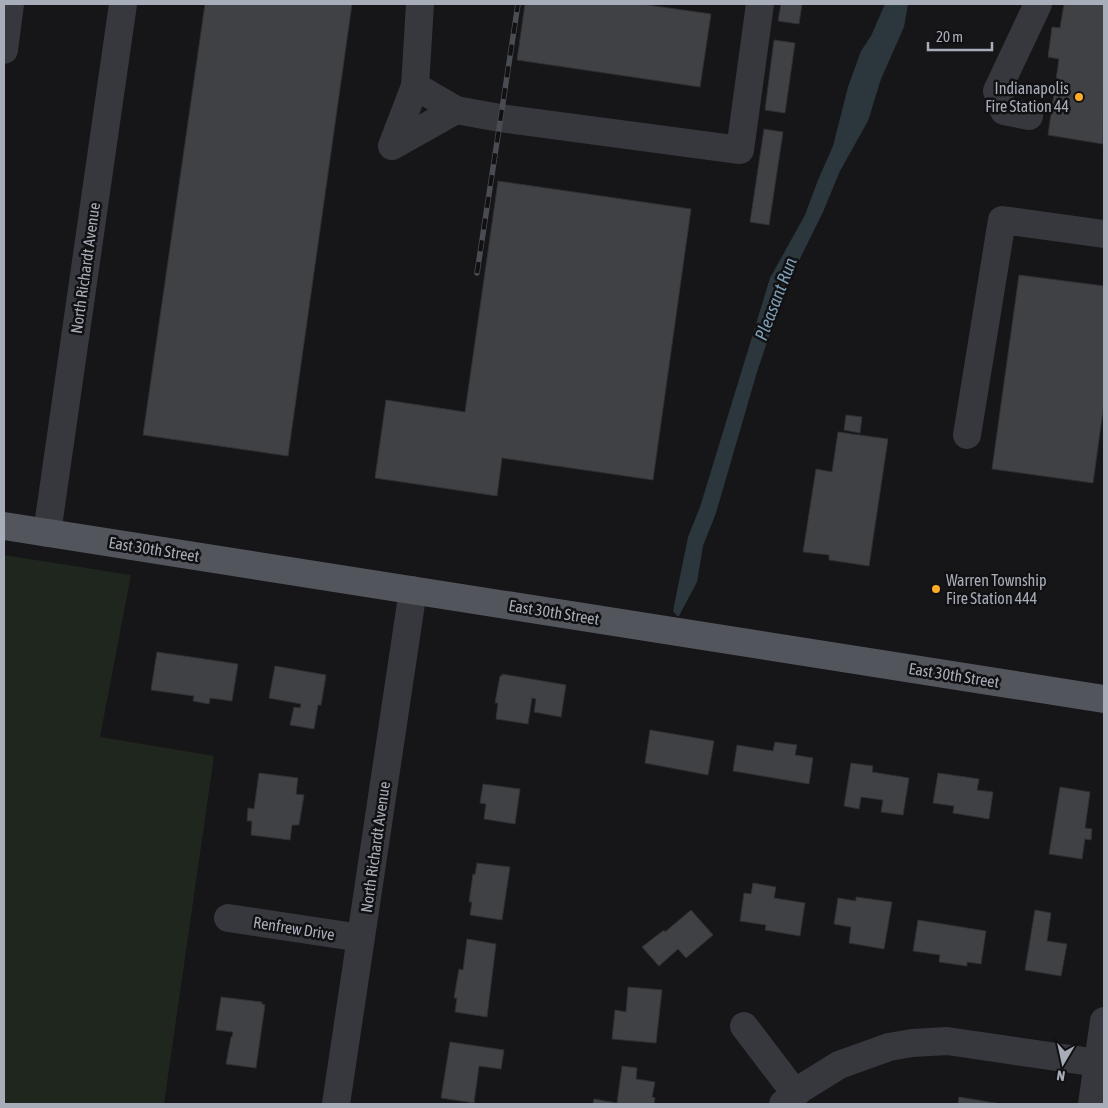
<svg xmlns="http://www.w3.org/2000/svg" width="1108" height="1108" font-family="'Asap Condensed',sans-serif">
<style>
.green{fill:#1e261e}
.water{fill:#2b363d}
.building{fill:#404145;stroke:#303034}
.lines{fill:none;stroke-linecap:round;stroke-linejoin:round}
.minor{stroke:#37383d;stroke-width:28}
.major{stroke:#53555d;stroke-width:28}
.rail-casing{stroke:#4a4c53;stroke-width:5.5}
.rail{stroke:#111113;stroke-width:4;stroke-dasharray:11;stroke-linecap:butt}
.poi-dot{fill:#fdac29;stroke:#111113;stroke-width:2}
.labels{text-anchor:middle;stroke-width:5;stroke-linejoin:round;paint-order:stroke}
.poi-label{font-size:16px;fill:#a7adb9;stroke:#111113;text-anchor:end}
.street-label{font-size:16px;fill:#a7adb9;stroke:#111113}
.water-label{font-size:18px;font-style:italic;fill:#7c9eb6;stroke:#111113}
</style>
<rect width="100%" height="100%" fill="#161618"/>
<path class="green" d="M 4,555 L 131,575 L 100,737 L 214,756 L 164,1104 L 4,1104 Z"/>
<path class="water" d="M 885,4 L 908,4 L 904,27 L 881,79 L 868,121 L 840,171 L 823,212 L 785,289 L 757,372 L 716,513 L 703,546 L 697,582 L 679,616 L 677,616 L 673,611 L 688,537 L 700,507 L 770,278 L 805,215 L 818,180 L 833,146 L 848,87 L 861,51 L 871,36 Z"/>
<path class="building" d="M 205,4 L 352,4 L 288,456 L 143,435 Z
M 525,4 L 641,4 L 711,14 L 700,87 L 517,60 Z
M 781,4 L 802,4 L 799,24 L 778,21 Z
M 1064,4 L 1104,4 L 1103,144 L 1048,135 L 1059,59 L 1048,57 L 1052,27 L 1060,28 Z
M 774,40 L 795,43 L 785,113 L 765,110 Z
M 764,129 L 783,132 L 769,225 L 750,222 Z
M 498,181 L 691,209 L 653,480 L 502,458 L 497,496 L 375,478 L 386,400 L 465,412 Z
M 1019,275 L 1104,286 L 1104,403 L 1093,483 L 992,469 Z
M 846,415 L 862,417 L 860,433 L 844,430 Z
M 838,432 L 888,439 L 869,566 L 829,560 L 829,555 L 803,552 L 816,469 L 832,472 Z
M 157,652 L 238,664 L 232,701 L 210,698 L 209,704 L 193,701 L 194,696 L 151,690 Z
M 275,666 L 326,675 L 321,705 L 318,705 L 314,729 L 290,725 L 294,707 L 300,708 L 301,704 L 269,698 Z
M 502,674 L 566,685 L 561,717 L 534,712 L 536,699 L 532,698 L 528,724 L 496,719 L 498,703 L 495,703 L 500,676 L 502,676 Z
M 650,730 L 714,741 L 708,775 L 645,763 Z
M 775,742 L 797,745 L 795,755 L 813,758 L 809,784 L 733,771 L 737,745 L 773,751 Z
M 851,763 L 873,766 L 872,772 L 909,778 L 903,815 L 881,812 L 883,800 L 861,797 L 859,809 L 844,806 Z
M 259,773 L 298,778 L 296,794 L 304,795 L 299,825 L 292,825 L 290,840 L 251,835 L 252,821 L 247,821 L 248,808 L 254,809 Z
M 938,773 L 979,779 L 977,790 L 993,792 L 989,819 L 953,813 L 954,806 L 933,803 Z
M 483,784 L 520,789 L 515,824 L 484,819 L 486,804 L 480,803 Z
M 1060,787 L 1090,792 L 1085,828 L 1092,829 L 1091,840 L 1085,839 L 1082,859 L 1049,854 Z
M 477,863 L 510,867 L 502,920 L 470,915 L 472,902 L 469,902 L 473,874 L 475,875 Z
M 753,883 L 776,887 L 774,898 L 805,903 L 800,936 L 765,930 L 766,925 L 740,921 L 744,893 L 751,894 Z
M 856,897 L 892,902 L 884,949 L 849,943 L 851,927 L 834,924 L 838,898 L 856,901 Z
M 691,910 L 713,935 L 686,958 L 678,949 L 659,966 L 642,947 L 664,930 L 665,932 Z
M 1035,910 L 1051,913 L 1047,941 L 1067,944 L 1061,976 L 1025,970 Z
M 918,920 L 986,931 L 981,964 L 967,962 L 967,966 L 939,962 L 940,955 L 913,951 Z
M 467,939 L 496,944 L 487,1017 L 455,1012 L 457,998 L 454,998 L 459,969 L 463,970 Z
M 628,987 L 662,990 L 656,1043 L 612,1039 L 615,1010 L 626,1012 Z
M 221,997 L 262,1002 L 262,1004 L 265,1005 L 256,1068 L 226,1064 L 231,1037 L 232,1037 L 233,1032 L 216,1030 Z
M 450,1042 L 504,1050 L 501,1069 L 479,1066 L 474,1103 L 441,1098 Z
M 622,1066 L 637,1068 L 636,1079 L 655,1082 L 652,1097 L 655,1098 L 654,1104 L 593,1104 L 594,1099 L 617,1103 Z
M 959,1097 L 1001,1104 L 958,1104 Z"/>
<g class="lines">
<path class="minor" d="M 4,50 L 10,4
M 415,86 L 420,4
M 1029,116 L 1004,111 L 997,91 L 1038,4
M 392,146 L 456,110 L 500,118 L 740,150 L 760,4
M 392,146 L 415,86 L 456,110
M 967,435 L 1002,220 L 1104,234
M 47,533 L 123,4
M 228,918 L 361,938
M 744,1026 L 795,1093
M 336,1104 L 413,590
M 783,1104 L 802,1088 L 839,1065 L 889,1047 L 912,1043 L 947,1041 L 1098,1063
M 1092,1104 L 1104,1021"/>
<path class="major" d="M 4,526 L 1104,699"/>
<g class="rail-casing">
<path id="rail" d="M 477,273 L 518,4"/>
</g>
<use href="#rail" class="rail"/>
</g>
<g class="poi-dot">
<circle cx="1079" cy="97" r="5"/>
<circle cx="936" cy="589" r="5"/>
</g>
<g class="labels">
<g class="poi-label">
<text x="1069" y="94">Indianapolis<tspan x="1069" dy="18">Fire Station 44</tspan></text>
<text x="946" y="586" text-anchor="start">Warren Township<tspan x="946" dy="18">Fire Station 444</tspan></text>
</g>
<g class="street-label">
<text transform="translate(85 268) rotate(-82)" y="6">North Richardt Avenue</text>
<text transform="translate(154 549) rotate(9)" y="6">East 30th Street</text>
<text transform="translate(554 612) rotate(9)" y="6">East 30th Street</text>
<text transform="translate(954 675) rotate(9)" y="6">East 30th Street</text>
<text transform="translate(375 847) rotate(-82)" y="6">North Richardt Avenue</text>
<text transform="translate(294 928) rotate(9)" y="6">Renfrew Drive</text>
</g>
<g class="water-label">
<text transform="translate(776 299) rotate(-69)" y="6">Pleasant Run</text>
</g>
</g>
<rect width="1108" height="1108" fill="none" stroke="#a7adb9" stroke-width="10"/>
<g transform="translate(1063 1063) rotate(189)" stroke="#111113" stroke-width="4" paint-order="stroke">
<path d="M0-4L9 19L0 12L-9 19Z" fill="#a7adb9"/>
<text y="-8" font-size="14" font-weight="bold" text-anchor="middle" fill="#a7adb9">N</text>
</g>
<path d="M928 42v8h64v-8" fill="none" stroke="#a7adb9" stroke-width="2.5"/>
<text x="936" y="42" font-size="15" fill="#a7adb9" stroke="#111113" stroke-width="4" paint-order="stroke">20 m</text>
</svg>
